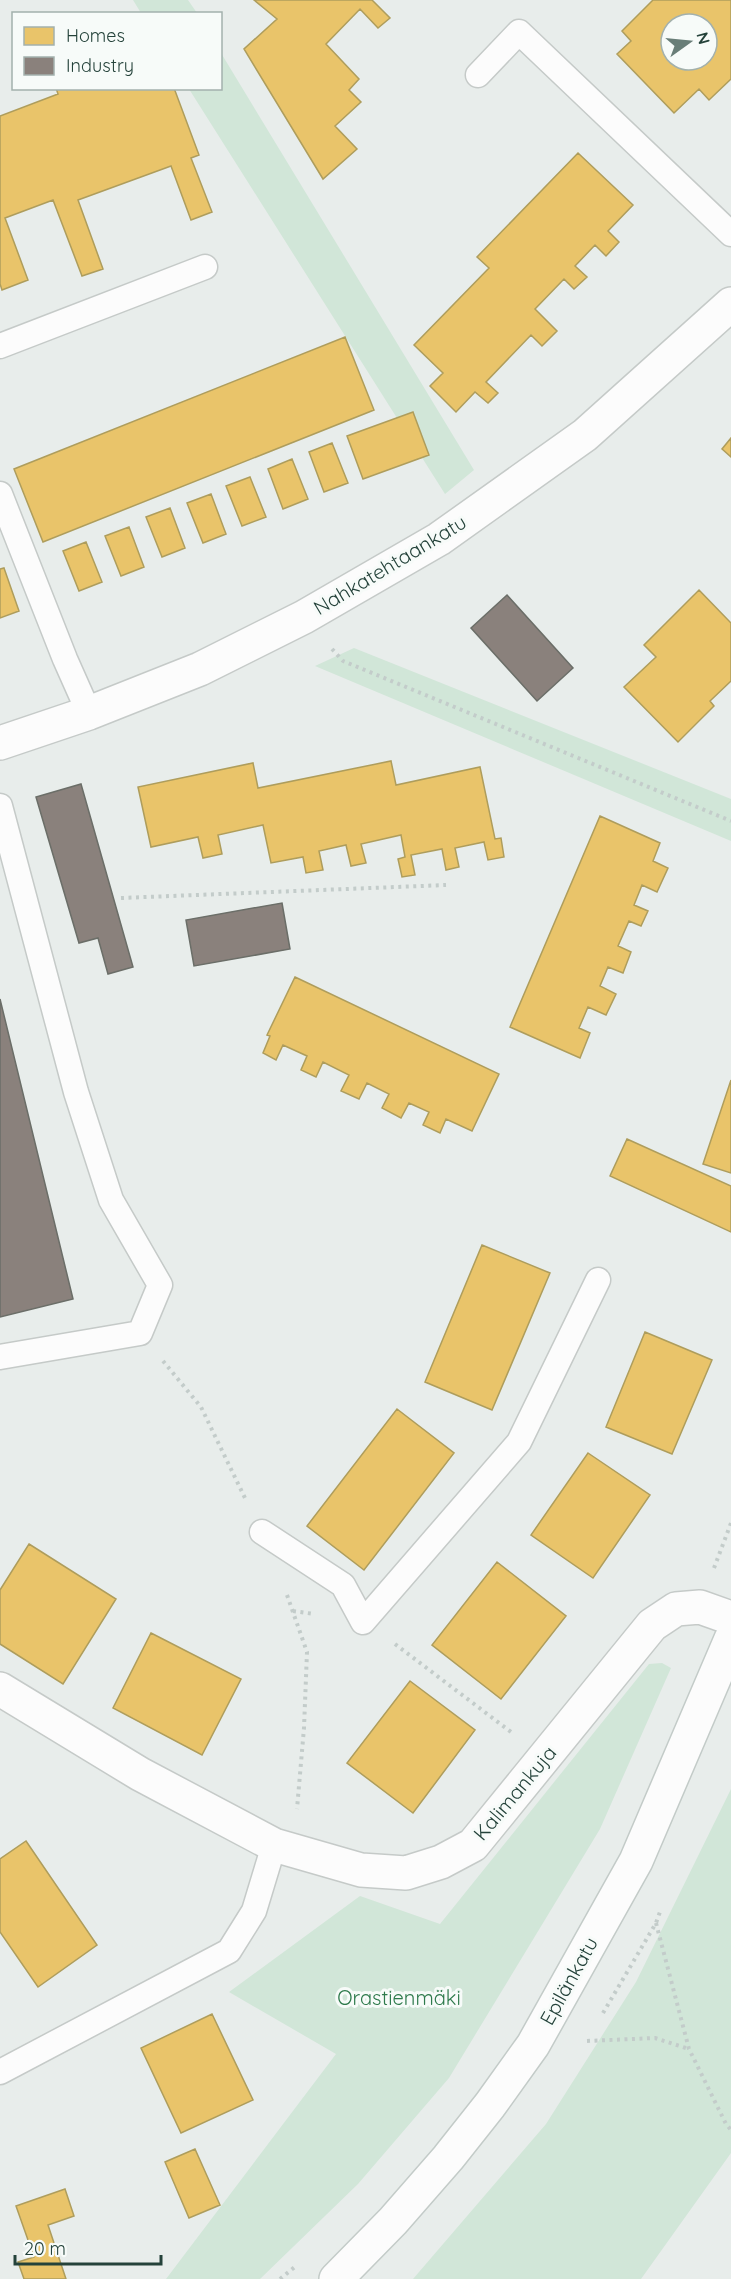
<svg xmlns="http://www.w3.org/2000/svg" width="731" height="2279" font-family="Quicksand,sans-serif">
<style>
.green{fill:#d1e6d8}
.homes{fill:#e9c46a;stroke:#ae9d5c;stroke-width:1.5;fill-rule:evenodd}
.industry{fill:#8a817c;stroke:#6b6e68;stroke-width:1.5}
.lines{fill:none;stroke-linecap:round;stroke-linejoin:round}
.lane-casing{stroke:#c5cac8;stroke-width:27}
.street-casing{stroke:#c5cac8;stroke-width:36}
.secondary-casing{stroke:#c3cbc8;stroke-width:36}
.path{stroke:#c3ccca;stroke-width:4;stroke-dasharray:3 4.5;stroke-linecap:butt}
.lane{stroke:#fcfcfc;stroke-width:24}
.street{stroke:#fcfcfc;stroke-width:33}
.secondary{stroke:#fcfcfc;stroke-width:33}
.labels{text-anchor:middle;stroke-width:6;stroke-linejoin:round;paint-order:stroke}
.street-label{font-size:20px;fill:#24423a;stroke:#f7fbf9}
.park-label{font-size:20px;fill:#2d7a4b;stroke:#f7fbf9}
</style>
<rect width="100%" height="100%" fill="#e8edeb"/>
<path class="green" d="M 133,0 L 188,0 L 197,13 L 141,13 Z
M 221,53 L 474,470 L 445,494 L 189,89 L 220,88 Z
M 354,648 L 731,799 L 731,841 L 315,666 Z
M 662,1663 L 671,1668 L 600,1829 L 449,2078 L 358,2184 L 260,2279 L 166,2279 L 336,2054 L 229,1992 L 360,1896 L 440,1924 L 649,1664 Z
M 731,1789 L 731,2153 L 641,2279 L 413,2279 L 546,2124 L 636,1982 Z"/>
<path class="homes" d="M 254,0 L 372,0 L 390,18 L 378,28 L 360,9 L 326,44 L 359,79 L 349,90 L 361,102 L 335,126 L 357,149 L 323,179 L 244,49 L 277,19 Z
M 653,0 L 731,0 L 731,79 L 709,100 L 699,89 L 674,113 L 617,54 L 631,41 L 622,31 ZM 671,24 L 707,24 L 707,60 L 671,60 Z
M 56,88 L 174,88 L 199,155 L 191,158 L 212,212 L 191,220 L 171,166 L 78,200 L 103,269 L 82,276 L 53,200 L 5,218 L 28,280 L 2,290 L 0,284 L 0,116 L 58,94 Z
M 578,153 L 633,205 L 608,231 L 619,242 L 606,256 L 595,245 L 575,266 L 587,277 L 574,289 L 564,279 L 535,309 L 557,331 L 542,346 L 531,335 L 486,382 L 498,393 L 488,403 L 475,392 L 456,412 L 430,386 L 443,373 L 414,345 L 489,268 L 477,257 Z
M 345,337 L 374,410 L 43,542 L 14,469 Z
M 413,412 L 429,455 L 363,479 L 347,436 Z
M 731,438 L 731,457 L 722,449 Z
M 332,443 L 348,483 L 324,492 L 309,452 Z
M 292,459 L 308,499 L 283,509 L 268,469 Z
M 250,477 L 266,517 L 242,526 L 226,486 Z
M 211,494 L 226,534 L 203,543 L 187,503 Z
M 170,508 L 185,548 L 162,557 L 146,517 Z
M 129,527 L 144,567 L 121,576 L 105,536 Z
M 86,542 L 102,582 L 79,591 L 63,551 Z
M 4,568 L 19,611 L 0,618 L 0,569 Z
M 699,590 L 731,623 L 731,681 L 710,701 L 714,706 L 678,742 L 624,687 L 656,657 L 644,645 Z
M 391,761 L 396,785 L 480,767 L 495,839 L 501,838 L 504,857 L 488,860 L 484,842 L 455,848 L 459,867 L 446,870 L 442,849 L 411,855 L 415,875 L 402,877 L 398,859 L 405,857 L 401,835 L 361,844 L 366,863 L 351,866 L 346,845 L 319,851 L 323,870 L 306,873 L 303,857 L 271,863 L 263,825 L 218,835 L 222,854 L 203,858 L 198,837 L 151,847 L 138,787 L 253,763 L 258,788 Z
M 600,816 L 660,843 L 653,861 L 668,868 L 657,892 L 642,885 L 634,905 L 648,911 L 641,926 L 629,921 L 618,946 L 631,952 L 623,973 L 608,967 L 600,986 L 616,994 L 606,1015 L 588,1007 L 579,1028 L 590,1033 L 580,1058 L 510,1027 Z
M 295,977 L 499,1074 L 472,1131 L 446,1119 L 440,1133 L 423,1125 L 429,1112 L 409,1103 L 401,1118 L 382,1108 L 389,1094 L 367,1083 L 359,1099 L 341,1091 L 349,1075 L 323,1062 L 316,1077 L 301,1070 L 307,1056 L 283,1045 L 276,1060 L 263,1053 L 270,1036 L 267,1035 Z
M 731,1080 L 731,1173 L 703,1164 Z
M 627,1139 L 731,1186 L 731,1232 L 610,1176 Z
M 482,1245 L 550,1273 L 492,1410 L 425,1382 Z
M 645,1332 L 712,1360 L 672,1454 L 606,1427 Z
M 397,1409 L 454,1453 L 364,1570 L 307,1526 Z
M 588,1453 L 650,1495 L 593,1578 L 531,1535 Z
M 29,1544 L 116,1599 L 63,1684 L 0,1644 L 0,1590 Z
M 497,1562 L 566,1616 L 501,1699 L 432,1645 Z
M 151,1633 L 241,1679 L 202,1755 L 113,1708 Z
M 410,1681 L 475,1730 L 413,1813 L 347,1763 Z
M 26,1841 L 97,1945 L 38,1987 L 0,1932 L 0,1859 Z
M 212,2014 L 253,2100 L 181,2133 L 141,2048 Z
M 195,2149 L 220,2205 L 189,2218 L 165,2162 Z
M 65,2189 L 74,2216 L 48,2225 L 66,2279 L 24,2279 L 18,2262 L 34,2257 L 16,2206 Z"/>
<path class="industry" d="M 507,595 L 573,668 L 537,701 L 471,628 Z
M 81,784 L 133,967 L 108,974 L 98,938 L 79,943 L 36,797 Z
M 282,903 L 290,949 L 194,966 L 186,920 Z
M 0,999 L 73,1299 L 0,1317 Z"/>
<g class="lines">
<g class="lane-casing">
<path id="lane" d="M 478,75 L 519,32 L 731,234
M 0,346 L 205,267
M 0,494 L 65,659 L 89,713
M 0,806 L 76,1092 L 111,1200 L 160,1285 L 140,1333 L 0,1357
M 262,1532 L 343,1585 L 363,1622 L 519,1442 L 598,1280
M 0,2072 L 229,1951 L 254,1911 L 274,1845"/>
</g>
<g class="street-casing">
<path id="street" d="M 0,743 L 89,713 L 200,669 L 304,617 L 439,539 L 585,435 L 731,304
M 0,1689 L 140,1774 L 274,1845 L 361,1870 L 406,1873 L 441,1862 L 473,1845 L 652,1625 L 676,1609 L 700,1607 L 731,1618"/>
</g>
<g class="secondary-casing">
<path id="secondary" d="M 336,2279 L 393,2221 L 448,2158 L 490,2105 L 533,2045 L 636,1861 L 731,1639"/>
</g>
<path class="path" d="M 332,649 L 343,661 L 731,821
M 121,898 L 446,885
M 163,1361 L 201,1407 L 246,1500
M 714,1568 L 731,1523
M 287,1595 L 307,1652 L 304,1728 L 297,1809
M 293,1611 L 314,1614
M 395,1644 L 511,1732
M 656,1923 L 689,2049 L 726,2124 L 731,2130
M 603,2013 L 656,1923 L 661,1909
M 587,2041 L 655,2038 L 689,2049
M 280,2279 L 296,2266"/>
<use href="#lane" class="lane"/>
<use href="#street" class="street"/>
<use href="#secondary" class="secondary"/>
</g>
<g class="labels">
<g class="street-label">
<text transform="translate(390 565) rotate(-31)" y="7">Nahkatehtaankatu</text>
<text transform="translate(515 1793) rotate(-50)" y="7">Kalimankuja</text>
<text transform="translate(569 1981) rotate(-61)" y="7">Epilänkatu</text>
</g>
<g class="park-label">
<text x="399" y="2005">Orastienmäki</text>
</g>
</g>
<rect x="12" y="12" width="210" height="78" fill="#f7fbf9" stroke="#a3b1ad" stroke-width="1.5"/>
<rect x="24" y="27" width="30" height="18" fill="#e9c46a" stroke="#a3b1ad" stroke-width="1.5"/>
<text x="66" y="42" font-size="18" fill="#24423a">Homes</text>
<rect x="24" y="57" width="30" height="18" fill="#8a817c" stroke="#a3b1ad" stroke-width="1.5"/>
<text x="66" y="72" font-size="18" fill="#24423a">Industry</text>
<g transform="translate(689 42) rotate(75)"><circle r="28" fill="#f7fbf9" stroke="#a3b1ad" stroke-width="1.5"/>
<path d="M0-4.5L10 22L0 15L-10 22Z" fill="#697e78"/>
<text y="-9" font-size="16" font-weight="bold" text-anchor="middle" fill="#24423a">N</text>
</g>
<path d="M15 2255v9h146v-9" fill="none" stroke="#24423a" stroke-width="3"/>
<text x="24" y="2255" font-size="18" fill="#24423a" stroke="#f7fbf9" stroke-width="4.5" paint-order="stroke">20 m</text>
</svg>
